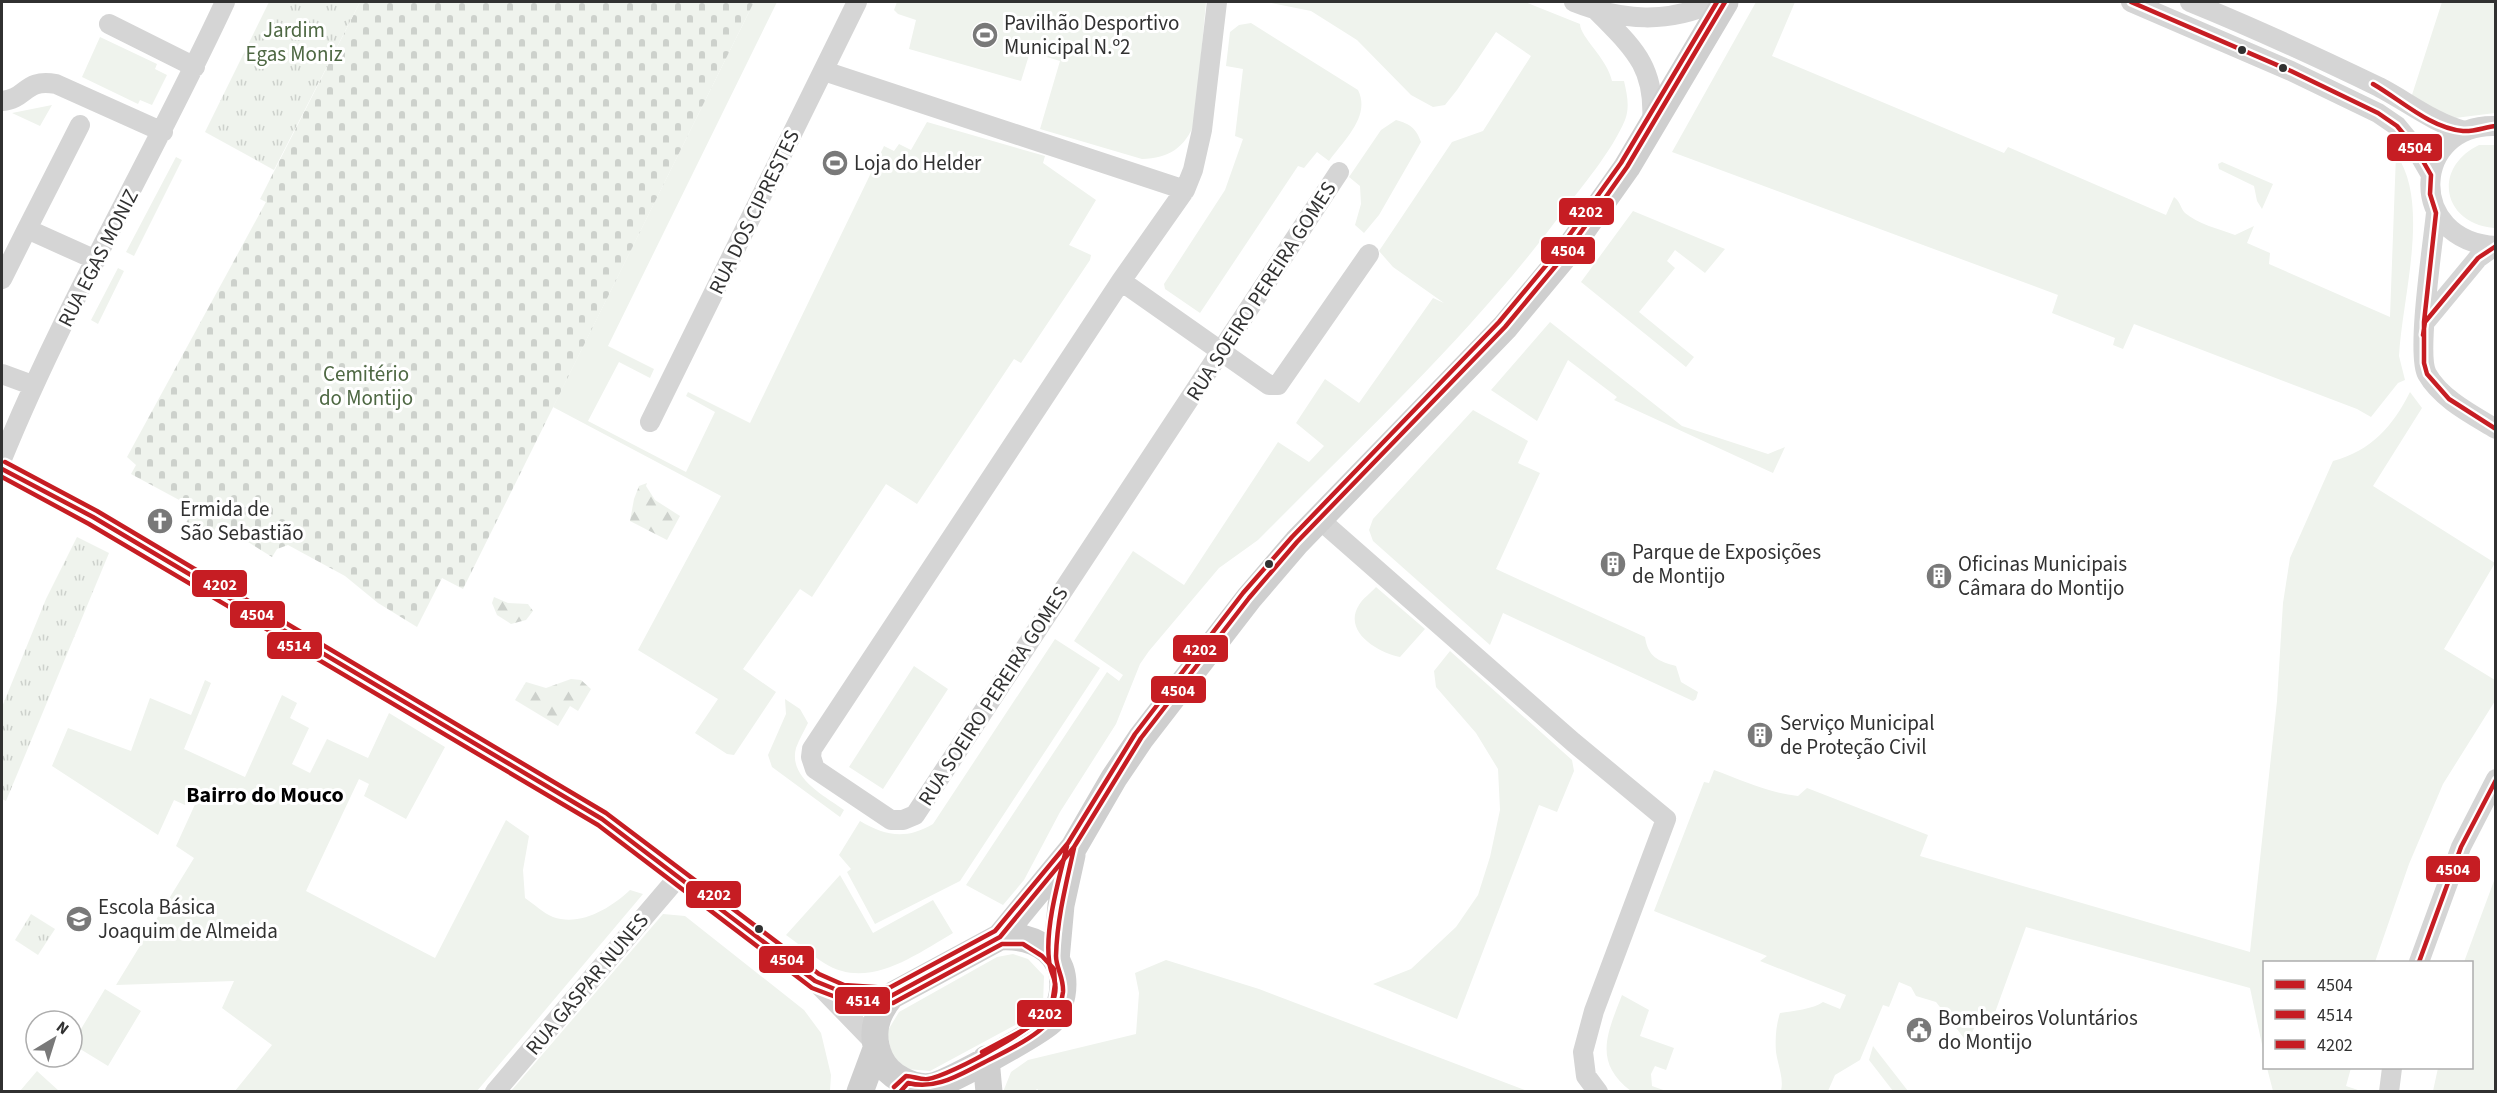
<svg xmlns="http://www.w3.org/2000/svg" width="2497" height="1093" viewBox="0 0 2497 1093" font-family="'Source Sans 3',sans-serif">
  <defs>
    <pattern id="forest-firs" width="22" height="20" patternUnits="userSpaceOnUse" patternTransform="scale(1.5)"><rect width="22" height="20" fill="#eff3ed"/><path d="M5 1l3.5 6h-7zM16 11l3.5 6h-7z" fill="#cdd1cc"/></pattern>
    <pattern id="cemetery-stones" width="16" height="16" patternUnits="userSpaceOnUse" patternTransform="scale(1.5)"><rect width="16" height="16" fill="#eff3ed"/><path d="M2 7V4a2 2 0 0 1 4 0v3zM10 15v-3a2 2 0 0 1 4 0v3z" fill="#cdd1cc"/></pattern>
    <pattern id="park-tufts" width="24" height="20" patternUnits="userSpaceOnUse" patternTransform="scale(1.5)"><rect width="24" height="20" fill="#eff3ed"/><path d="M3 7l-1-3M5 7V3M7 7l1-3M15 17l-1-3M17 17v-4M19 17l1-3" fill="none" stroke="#cdd1cc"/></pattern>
  </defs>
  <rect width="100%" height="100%" fill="#fff"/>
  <!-- green -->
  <path fill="#eff3ed" d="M754,2H777L608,346L654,369L650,378L619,362L588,421L686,472L715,412L686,396L688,392L750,423L884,146L894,151L899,144L911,150L927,122L1045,156L1043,163L1096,200L1069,245L1091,255L1090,260L1021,363L1014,359L917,504L886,484L812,597L800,589L743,669L776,692L734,755L727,754L695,733L718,699L638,650L721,496L553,407Z
    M897,2H1206L1195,122C1185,148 1169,158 1142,159L1040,129L1060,61L1030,52L1021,81L909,49L916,20L898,14L894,10Z
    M1266,2H1525L1580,24C1580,37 1607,58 1612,81H1624C1627,94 1630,107 1625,120C1611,153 1582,186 1561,214C1473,333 1362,435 1258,540L1219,568L1149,651L1140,664L1116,724L1060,812L1024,880L1003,905L966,885L1107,672L1119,681L1123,675L1074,641L1133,551L1184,585L1278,442L1309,462L1324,446L1296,423L1325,379L1359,403L1433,298L1444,303L1393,267L1379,251L1452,142L1483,131L1531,56L1496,32L1457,90L1445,105L1433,107L1411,95L1357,40L1311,11Z
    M1756,2H1795L1772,56L2004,153L2008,147L2166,215L2174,197C2181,202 2180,208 2185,213C2198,224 2219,229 2235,235L2254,226L2247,243L2270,253L2269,264L2390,317L2396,154C2431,203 2402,298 2399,356L2405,380L2398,383L2371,417L2357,409L2134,324L2123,349L2113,345L2115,338L2052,313L2058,295L1672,152Z
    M2442,2H2495V113L2455,118L2410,101Z
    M1251,23L1358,90C1371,116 1344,140 1329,161L1317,152L1304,168L1298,166L1200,313L1165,289L1164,284L1225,190L1243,139L1235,136L1243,69L1226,66L1230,32L1239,25Z
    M100,37L157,64L155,69L167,75L152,105L140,100L138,104L82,77Z
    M52,105L40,126L12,113Z
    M1396,120C1410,124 1416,128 1421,142L1379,215L1364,233L1355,225L1361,204L1360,186L1349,177L1381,130Z
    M2479,145H2495L2494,228C2442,223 2432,168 2479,145Z
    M176,157L182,160L134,256L126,252Z
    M2222,162L2273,184L2262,209L2257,201L2254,186L2219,169L2218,164Z
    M1633,211L1725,249L1705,273L1675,250L1667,261L1675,268L1639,312L1694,357L1686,367L1581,282Z
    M118,268L124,271L98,324L91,320Z
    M1550,322L1682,426L1768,454L1785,447L1773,473L1614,400L1617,397L1568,360L1537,421L1491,390Z
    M2410,392L2422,408L2373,486L2495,563L2444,649L2495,680V701L2443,784L2409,864L2375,962H2264V1054L2250,988L2026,927L1993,1018L1981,1015L1967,1042L1936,1002L1916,996L1911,987L1899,982L1889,1007L1883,1005L1860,1060L1835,1075L1828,1091H1781C1784,1078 1778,1066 1776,1052C1775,1039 1776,1025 1780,1013C1793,1011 1813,1009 1823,1002L1840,1009L1846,995L1760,961L1767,956L1654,911L1704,782L1709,783L1714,770C1742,780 1768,793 1798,796L1807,788L1928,835L1920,856L2250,952L2277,701L2283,603L2290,558L2333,461C2371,451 2393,426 2410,392Z
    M1473,410L1528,441L1518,463L1540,473L1496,569L1645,637C1648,657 1658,661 1676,666L1681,682L1698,692L1696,699L1693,701L1503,613L1490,645L1373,541L1369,530L1373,519Z
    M1376,587L1425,629L1400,657C1379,653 1342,632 1359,605C1363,598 1371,593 1376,587Z
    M1055,639L1100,668L960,881L875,924L847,872L851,869L839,855L860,821C885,836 906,840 933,824Z
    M1450,651L1572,760L1574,771L1557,812L1539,805L1457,1019L1373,984L1411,969L1456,927L1478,895L1490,857L1500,810L1498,769L1476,733L1436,687L1434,671Z
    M914,666L948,689L883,789L849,767Z
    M205,680L211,683L184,749L245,777L282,695L297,703L290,718L309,728L292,764L310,773L327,739L368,758L389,713L445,747L406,819L364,796L369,784L359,779L306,891L435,958L506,820L529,836L523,870L525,898C534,904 543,913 553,917C580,927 611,908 630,890L643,894L477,1091H235L272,1045L222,1008L234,981L116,985L194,858L176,846L197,800L189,796L185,805L174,800L158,835L52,766L68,728L131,751L150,698L191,715Z
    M785,699L800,709L808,723C804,731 799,740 796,748C788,778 825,796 844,810L840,817L772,767L768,755L786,714Z
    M840,875L873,933L933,900L953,933C915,955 868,991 824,963C811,955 799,944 786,935Z
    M2495,878V1091H2433L2438,1068H2472V962H2464Z
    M663,914L685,916L804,1010L821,1033L831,1075L830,1091H511Z
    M1013,954L1028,959L1044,976L1043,1004L1032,1016L930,1071L907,1069L892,1055L887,1032L899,1012L997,957Z
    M1166,960L1259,989L1527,1091L1041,1092L1037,1089L1035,1091L1003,1092L1011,1072L1028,1060L1136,1034L1139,993L1135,973Z
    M105,989L141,1011L108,1066L72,1044Z
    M1622,995L1649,1010L1640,1036L1674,1048L1666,1070L1655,1066L1651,1074L1652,1086L1666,1091H1631C1593,1062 1607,1034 1622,995Z
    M1873,1046L1908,1091H1893L1869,1060Z
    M2267,1068H2351L2346,1086L2361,1091H2273Z
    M37,1071L59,1091H20Z"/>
  <!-- forest -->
  <path fill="url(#forest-firs)" d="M647,483L646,486L655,500L680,516L667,540L630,521L634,499L639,486Z
    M494,597L508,603L528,604L533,611L526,620L511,624L497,615L492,603Z
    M571,679L581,680L591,689L578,711L570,706L558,726L515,700L526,682L546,688Z"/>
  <!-- cemetery -->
  <path fill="url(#cemetery-stones)" d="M360,2H754L463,589L442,578L417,627L378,603L345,576L288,545L277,549L272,557L218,523L210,539L185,525L194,508L131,474L136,465L127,457L266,202L260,199Z"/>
  <!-- park -->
  <path fill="url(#park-tufts)" d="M269,2H360L274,170L205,132Z
    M77,537L109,553L6,801L2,799V707L46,599Z
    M31,914L55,929L38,955L15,940Z"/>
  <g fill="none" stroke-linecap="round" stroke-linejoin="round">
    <!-- street -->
    <path stroke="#d5d5d5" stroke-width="20" d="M1217,2L1202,130L1193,170L1185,190L1121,281L812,749L811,757L815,769L891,820H903L915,815L1339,172
      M1574,2C1622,21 1668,24 1715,2
      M2131,2L2291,71L2378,113L2397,126L2416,149L2431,175
      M2190,2C2254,28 2317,57 2379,87C2408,102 2432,122 2464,131
      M1596,10C1633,48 1656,66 1652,123
      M109,24L195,67
      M824,71L1185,190
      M2,101C27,99 24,78 56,84L163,132
      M80,125L27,229L96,260
      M2496,126C2412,123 2405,241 2496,246
      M2436,213C2433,243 2416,354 2427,374C2441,399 2473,415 2496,429
      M2,279L27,229
      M1121,281L1269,385H1278L1369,254
      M2425,322L2478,258L2495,246
      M2,374L32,385
      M650,422L857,2
      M2,459C66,302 154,155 225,2
      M2,469L93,517L602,819L815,981L875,1043
      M1319,519L1573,742L1666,819L1594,1011L1583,1052L1586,1076L1598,1092
      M2419,962L2461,847L2496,779
      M820,983L842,992L891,996
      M495,1092L679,876
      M2389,1092L2392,1068"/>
    <!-- secondary -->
    <path stroke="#cfcfcf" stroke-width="27" d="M1000,937L1074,847L1114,778L1141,738L1249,598L1297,542L1505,327L1564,256L1627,167L1725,2
      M1000,937C1036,935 1069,954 1062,995C1060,1004 1058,1013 1052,1020C1043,1031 949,1082 933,1086C913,1090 888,1076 880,1058C870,1035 875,1015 891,996Z
      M1056,960L1061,905L1072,855
      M986,1059L989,1092
      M860,1092L876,1049"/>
    <defs>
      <path id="bus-1" d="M2131,2L2291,71L2378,113L2397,126L2416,149L2431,175L2430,194L2436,213L2424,322V363L2427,374L2449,399L2496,429
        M2373,84C2401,100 2430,128 2463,131C2474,132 2485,127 2496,126
        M2423,335L2425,322L2478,258L2496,246
        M2,469L93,517L602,819L815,981L842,992L891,996L1000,937L1074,847L1141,738L1249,598L1297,542L1505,327L1564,256L1627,167L1725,2
        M2419,962L2461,847L2496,780
        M900,1092L908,1083C935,1090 957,1076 981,1064C1011,1048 1059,1030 1063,992C1064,978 1056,968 1056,956C1057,919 1066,884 1074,848"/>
      <path id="bus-2" d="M2,477L89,524L598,825L812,988L841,999L893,1003L1002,944H1023L1042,956L1054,969L1055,984L1052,1004L1040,1021L982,1052"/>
      <path id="bus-3" d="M5,462L97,511L606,813L819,974L844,985L889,988L995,931L1068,843L1135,734L1243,593L1292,537L1499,322L1558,251L1621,163L1717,2
        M894,1087L906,1076C913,1076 920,1080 928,1079C950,1076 1045,1024 1052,1004C1061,981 1050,977 1049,960C1045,927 1059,879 1067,846"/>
    </defs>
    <!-- bus-1 casing -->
    <use href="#bus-1" stroke="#fff" stroke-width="9"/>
    <!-- bus-2 casing -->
    <use href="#bus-2" stroke="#fff" stroke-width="9"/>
    <!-- bus-3 casing -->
    <use href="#bus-3" stroke="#fff" stroke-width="9"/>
    <!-- bus-1 -->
    <use href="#bus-1" stroke="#c61d23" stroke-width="4.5"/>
    <!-- bus-2 -->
    <use href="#bus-2" stroke="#c61d23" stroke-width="4.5"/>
    <!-- bus-3 -->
    <use href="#bus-3" stroke="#c61d23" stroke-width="4.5"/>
  </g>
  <!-- icons -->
  <defs>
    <symbol id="stadium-disc" viewBox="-11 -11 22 22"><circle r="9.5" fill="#797979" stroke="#fff"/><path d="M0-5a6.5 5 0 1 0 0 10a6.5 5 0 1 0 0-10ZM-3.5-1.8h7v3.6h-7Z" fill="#fff"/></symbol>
    <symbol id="church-disc" viewBox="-11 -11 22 22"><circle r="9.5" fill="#797979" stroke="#fff"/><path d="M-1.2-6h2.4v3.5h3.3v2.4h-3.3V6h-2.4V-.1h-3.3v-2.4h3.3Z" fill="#fff"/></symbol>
    <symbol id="building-disc" viewBox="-11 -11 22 22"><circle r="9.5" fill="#797979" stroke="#fff"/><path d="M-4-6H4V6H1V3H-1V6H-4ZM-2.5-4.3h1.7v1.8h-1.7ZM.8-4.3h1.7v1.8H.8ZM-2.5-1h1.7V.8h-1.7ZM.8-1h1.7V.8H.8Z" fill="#fff"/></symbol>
    <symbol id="school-disc" viewBox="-11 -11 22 22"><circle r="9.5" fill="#797979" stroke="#fff"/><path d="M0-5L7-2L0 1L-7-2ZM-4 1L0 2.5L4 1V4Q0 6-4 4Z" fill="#fff"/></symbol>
    <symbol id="civic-disc" viewBox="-11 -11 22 22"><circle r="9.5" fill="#797979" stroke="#fff"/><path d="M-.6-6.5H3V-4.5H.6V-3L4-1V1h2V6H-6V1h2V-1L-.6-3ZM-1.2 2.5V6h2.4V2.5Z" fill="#fff"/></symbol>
  </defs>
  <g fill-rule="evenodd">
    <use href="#stadium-disc" x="970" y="20" width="30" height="30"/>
    <use href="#stadium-disc" x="820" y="148" width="30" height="30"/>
    <use href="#church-disc" x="145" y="506" width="30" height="30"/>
    <use href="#building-disc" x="1598" y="549" width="30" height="30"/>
    <use href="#building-disc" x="1924" y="561" width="30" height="30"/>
    <use href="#building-disc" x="1745" y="720" width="30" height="30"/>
    <use href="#school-disc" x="64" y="904" width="30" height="30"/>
    <use href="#civic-disc" x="1904" y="1015" width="30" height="30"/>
  </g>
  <!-- markers -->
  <g fill="#313131" stroke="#fff" stroke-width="2">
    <circle cx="2242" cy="50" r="5"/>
    <circle cx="2283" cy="68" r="5"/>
    <circle cx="1269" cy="564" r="5"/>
    <circle cx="759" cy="929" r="5"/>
  </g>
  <g text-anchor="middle" stroke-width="6" stroke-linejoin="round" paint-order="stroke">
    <!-- poi labels -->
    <g font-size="21" fill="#313131" stroke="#fff" text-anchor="start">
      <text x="1004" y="30">Pavilhão Desportivo<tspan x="1004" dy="24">Municipal N.º2</tspan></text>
      <text x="854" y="170">Loja do Helder</text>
      <text x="180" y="516">Ermida de<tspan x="180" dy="24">São Sebastião</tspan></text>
      <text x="1632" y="559">Parque de Exposições<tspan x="1632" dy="24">de Montijo</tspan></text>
      <text x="1958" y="571">Oficinas Municipais<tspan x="1958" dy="24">Câmara do Montijo</tspan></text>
      <text x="1780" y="730">Serviço Municipal<tspan x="1780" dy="24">de Proteção Civil</tspan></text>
      <text x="98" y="914">Escola Básica<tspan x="98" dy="24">Joaquim de Almeida</tspan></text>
      <text x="1938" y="1025">Bombeiros Voluntários<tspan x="1938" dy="24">do Montijo</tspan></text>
    </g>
    <!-- park labels -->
    <g font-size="21" fill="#4e6843" stroke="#fff">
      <text x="294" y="37">Jardim<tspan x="294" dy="24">Egas Moniz</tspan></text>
      <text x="366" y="381">Cemitério<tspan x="366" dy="24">do Montijo</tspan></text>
    </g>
    <!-- street labels -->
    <g font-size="21" fill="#313131" stroke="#fff">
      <text transform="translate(754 212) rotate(-64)" y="7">RUA DOS CIPRESTES</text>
      <text transform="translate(98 258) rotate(-63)" y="7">RUA EGAS MONIZ</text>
      <text transform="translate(1261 291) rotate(-57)" y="7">RUA SOEIRO PEREIRA GOMES</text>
      <text transform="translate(993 696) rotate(-57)" y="7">RUA SOEIRO PEREIRA GOMES</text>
      <text transform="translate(587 984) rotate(-50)" y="7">RUA GASPAR NUNES</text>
    </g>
    <!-- neighbourhood labels -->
    <g font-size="22" font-weight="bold" fill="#000" stroke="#fff">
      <text x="265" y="802">Bairro do Mouco</text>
    </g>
  </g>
  <g stroke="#fff" stroke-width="2">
    <rect x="2386" y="133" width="57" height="29" rx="6" fill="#c61d23"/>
    <rect x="1558" y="197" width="57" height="29" rx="6" fill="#c61d23"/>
    <rect x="1540" y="236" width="56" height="29" rx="6" fill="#c61d23"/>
    <rect x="191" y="569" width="57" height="29" rx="6" fill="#c61d23"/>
    <rect x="229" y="600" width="57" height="29" rx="6" fill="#c61d23"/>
    <rect x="266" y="631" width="57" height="29" rx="6" fill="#c61d23"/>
    <rect x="1172" y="634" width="57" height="29" rx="6" fill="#c61d23"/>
    <rect x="1150" y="675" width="57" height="29" rx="6" fill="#c61d23"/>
    <rect x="2425" y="855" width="56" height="28" rx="6" fill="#c61d23"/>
    <rect x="685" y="880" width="57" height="29" rx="6" fill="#c61d23"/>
    <rect x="758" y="945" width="57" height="29" rx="6" fill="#c61d23"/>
    <rect x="834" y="986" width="57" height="29" rx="6" fill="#c61d23"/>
    <rect x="1016" y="999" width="57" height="29" rx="6" fill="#c61d23"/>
  </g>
  <g font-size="16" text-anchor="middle" font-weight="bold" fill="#fff">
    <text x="2415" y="153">4504</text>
    <text x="1586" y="217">4202</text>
    <text x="1568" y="256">4504</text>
    <text x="220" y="590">4202</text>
    <text x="257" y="620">4504</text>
    <text x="294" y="651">4514</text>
    <text x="1200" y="655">4202</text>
    <text x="1178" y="696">4504</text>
    <text x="2453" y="875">4504</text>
    <text x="714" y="900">4202</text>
    <text x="787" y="965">4504</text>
    <text x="863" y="1006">4514</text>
    <text x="1045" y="1019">4202</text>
  </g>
  <!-- border -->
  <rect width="2497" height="1093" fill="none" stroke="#313131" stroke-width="6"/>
  <!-- legend -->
  <rect x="2263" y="961" width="210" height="108" fill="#ffffff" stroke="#adadad" stroke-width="1.5"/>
  <rect x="2275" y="980" width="30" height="9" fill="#c61d23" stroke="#adadad" stroke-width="1.5"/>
  <text x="2317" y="991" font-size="18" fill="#313131">4504</text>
  <rect x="2275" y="1010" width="30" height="9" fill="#c61d23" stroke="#adadad" stroke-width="1.5"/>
  <text x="2317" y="1021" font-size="18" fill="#313131">4514</text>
  <rect x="2275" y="1040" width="30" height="9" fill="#c61d23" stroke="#adadad" stroke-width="1.5"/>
  <text x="2317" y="1051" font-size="18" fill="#313131">4202</text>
  <!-- north arrow -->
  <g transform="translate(54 1039) rotate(38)"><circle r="28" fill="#ffffff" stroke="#adadad" stroke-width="1.5"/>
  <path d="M0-4.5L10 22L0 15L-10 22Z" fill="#797979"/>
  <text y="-9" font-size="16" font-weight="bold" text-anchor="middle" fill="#313131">N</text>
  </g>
</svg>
